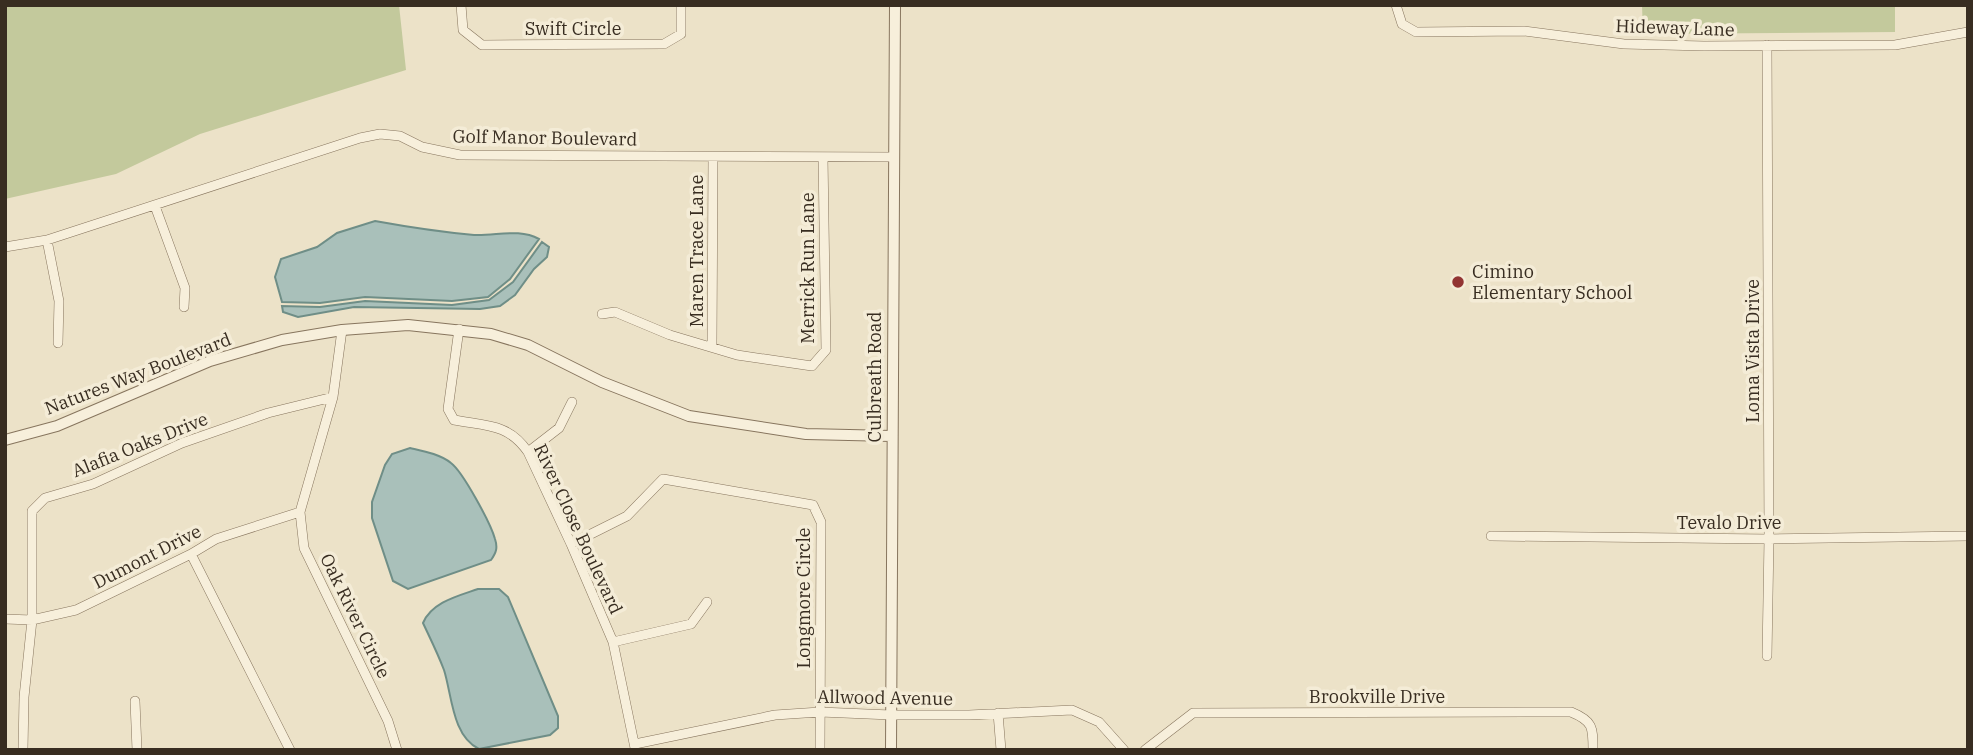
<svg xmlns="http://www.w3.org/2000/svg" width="1973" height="755" viewBox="0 0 1973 755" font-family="'IBM Plex Serif',serif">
  <rect width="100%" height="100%" fill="#ece2c8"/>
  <!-- green -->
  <path fill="#c3c99c" d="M5,5H399L406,70L200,134L116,174L5,199Z
    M1642,5H1895V32L1643,34Z"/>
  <!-- water -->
  <path fill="#a9c0ba" stroke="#6f8e87" stroke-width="2" d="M375,221C408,227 441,232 474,235C497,236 519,228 539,239L510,279L488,297L452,301L365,297L320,303L282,302L275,277L281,259L317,247L337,233Z
    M542,242L549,247L547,257L534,269L515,295L500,306L480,309L354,307L298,317L283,312L282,306L320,307L365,301L452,305L489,300L513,282Z
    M410,448C423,451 440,454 451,463C463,472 491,524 495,539C498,548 496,553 491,560L408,589L393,581L372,518V502L385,465L392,454Z
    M478,589H499L508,597L558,716V728L550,735L479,749C452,736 452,695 444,670C438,654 430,638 423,623C432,602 458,596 478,589Z"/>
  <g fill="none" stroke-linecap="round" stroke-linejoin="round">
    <defs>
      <path id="minor" d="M461,5L463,30L482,45L664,44L681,34V5
        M1396,5L1402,24L1416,32L1524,31L1624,44L1704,46L1895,45L1968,32
        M155,206L185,288L184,307
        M47,240L59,301L58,343
        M5,247L47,240L360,138L380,134L400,136L422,147L460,155L894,157
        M602,314L615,312L670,335L737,355L812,366L826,350L823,157
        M459,329L448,409L454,420C486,426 508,423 528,452L571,544L613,642L635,748
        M342,330L333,397L300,512L304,548L388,721L397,750
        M712,346L713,157
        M528,452L559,428L572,402
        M1491,536L1769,539L1968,536
        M571,544L627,516L663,479L813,505L821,522L820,750
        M191,554L290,750
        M5,619L32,620L76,610L191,554L216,539L300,512
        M613,642L691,624L707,602
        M1767,656L1769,539L1767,45
        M135,701L137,750
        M998,713L1001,750
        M635,744L775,715L820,712L891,715H969L1072,710L1099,722L1124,750
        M23,750L24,697L32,620V511L45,498L93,484L182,443L268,413L333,397
        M1145,750L1193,713L1571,712C1593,721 1593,727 1593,750"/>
      <path id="tertiary" d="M5,440L57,426L210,361L282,340L342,330L408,325L491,334L528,345L602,382L689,416L806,434L892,436
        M891,750L895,5"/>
    </defs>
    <!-- minor casing -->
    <use href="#minor" stroke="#87755e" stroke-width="10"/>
    <!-- tertiary casing -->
    <use href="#tertiary" stroke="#87755e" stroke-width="12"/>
    <!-- minor -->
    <use href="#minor" stroke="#f7efdb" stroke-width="9"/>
    <!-- tertiary -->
    <use href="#tertiary" stroke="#f7efdb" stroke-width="10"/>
  </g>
  <!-- markers -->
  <circle fill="#923432" stroke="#f4ecd7" stroke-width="2.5" cx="1458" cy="282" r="7"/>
  <g text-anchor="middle" stroke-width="7" stroke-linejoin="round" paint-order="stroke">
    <!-- street labels -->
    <g font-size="18" fill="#382d21" stroke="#f4ecd7">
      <text transform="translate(1675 28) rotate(2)" y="6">Hideway Lane</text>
      <text x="573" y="35">Swift Circle</text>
      <text transform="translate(545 138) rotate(1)" y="6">Golf Manor Boulevard</text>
      <text transform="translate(697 251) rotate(-90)" y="6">Maren Trace Lane</text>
      <text transform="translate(808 268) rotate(-90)" y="6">Merrick Run Lane</text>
      <text transform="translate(1753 351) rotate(-90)" y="6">Loma Vista Drive</text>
      <text transform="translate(138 374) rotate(-21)" y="6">Natures Way Boulevard</text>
      <text transform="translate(875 377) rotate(-90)" y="6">Culbreath Road</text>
      <text transform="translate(140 445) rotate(-22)" y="6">Alafia Oaks Drive</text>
      <text x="1729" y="529">Tevalo Drive</text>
      <text transform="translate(578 529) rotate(65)" y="6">River Close Boulevard</text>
      <text transform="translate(147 557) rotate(-27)" y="6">Dumont Drive</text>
      <text transform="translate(804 598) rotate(-90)" y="6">Longmore Circle</text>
      <text transform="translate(355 616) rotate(64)" y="6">Oak River Circle</text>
      <text x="1377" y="703">Brookville Drive</text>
      <text transform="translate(885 698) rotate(1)" y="6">Allwood Avenue</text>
    </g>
    <!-- poi labels -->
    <g font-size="18" fill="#382d21" stroke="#f4ecd7" text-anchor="start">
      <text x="1472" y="278">Cimino<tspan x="1472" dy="21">Elementary School</tspan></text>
    </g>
  </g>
  <!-- border -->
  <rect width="1973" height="755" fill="none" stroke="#382d21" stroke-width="14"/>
</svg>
